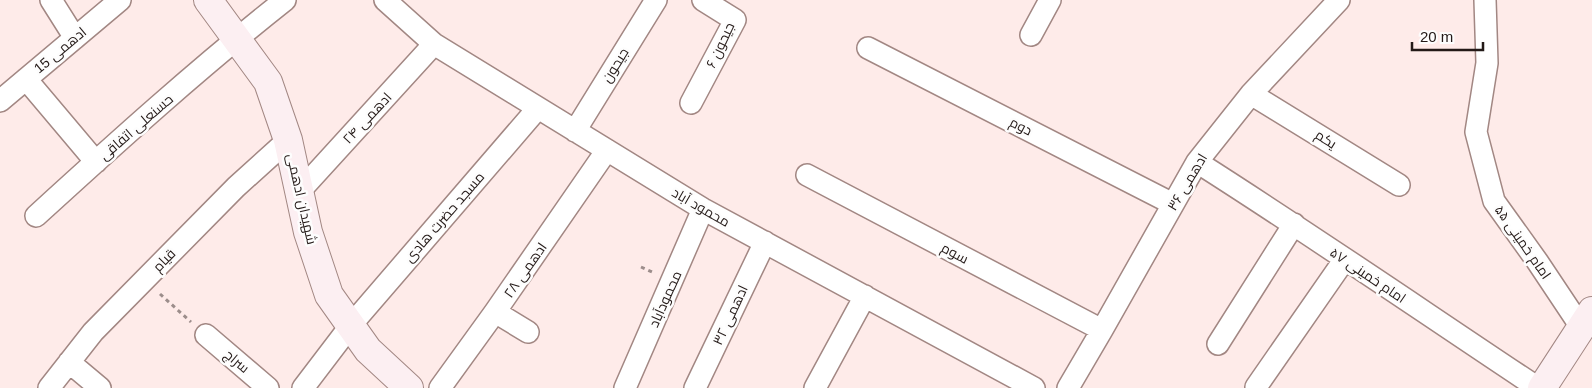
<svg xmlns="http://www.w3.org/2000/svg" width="1592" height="388" viewBox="0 0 1592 388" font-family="Helvetica,Cairo,sans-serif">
  <rect width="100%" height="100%" fill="#feebe9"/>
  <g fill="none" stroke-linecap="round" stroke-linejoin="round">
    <defs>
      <path id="street" d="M51,0L75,38
        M385,0L434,44L703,209L1034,388
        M1485,0L1487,63L1476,132L1494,201L1537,261L1581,327
        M1031,35L1050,0
        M868,48L1173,204
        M26,79L96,162
        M1251,94L1399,185
        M0,101L120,0
        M691,103L735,20L703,0
        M575,131L656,0
        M1197,162C1312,235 1425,313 1538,388
        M807,175L1102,330
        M299,192L434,44
        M36,216C117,142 199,68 285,0
        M495,312L528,332
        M206,335L268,388
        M1218,344L1294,224
        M69,362L100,388
        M1256,387L1345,259
        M49,388L93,332L236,187L288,140
        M303,388L351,325L538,108
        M440,388L495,312L607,150
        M625,388L703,209
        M695,388L765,242
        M815,388L865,296
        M1068,388L1102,330L1197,162L1251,94L1339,0"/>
      <path id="secondary" d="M208,0L268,82L288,140L308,232L329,295L368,350L409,388
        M1542,388L1592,311"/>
    </defs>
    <!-- street casing -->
    <use href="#street" stroke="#a28783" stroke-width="24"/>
    <!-- secondary casing -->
    <use href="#secondary" stroke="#a28783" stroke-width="30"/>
    <!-- path -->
    <path stroke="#9c8d8b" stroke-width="3" stroke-dasharray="4 4" stroke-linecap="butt" d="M641,267L652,272
      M160,294L191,322"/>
    <!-- street -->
    <use href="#street" stroke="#fff" stroke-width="21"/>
    <!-- secondary -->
    <use href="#secondary" stroke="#fceff2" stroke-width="28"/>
  </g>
  <g text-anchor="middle" stroke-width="5" stroke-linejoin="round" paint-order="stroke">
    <!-- street labels -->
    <g font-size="14" fill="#231917" stroke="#fdfdfd">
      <text transform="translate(720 45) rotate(-65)" y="5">جیحون ۶</text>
      <text transform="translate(60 50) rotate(-40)" y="5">ادهمی 15</text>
      <text transform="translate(615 65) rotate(-58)" y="5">جیحون</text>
      <text transform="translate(367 118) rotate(-47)" y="5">ادهمی ۲۴</text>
      <text transform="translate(1021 126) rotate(27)" y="5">دوم</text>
      <text transform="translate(136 127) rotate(-41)" y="5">حسنعلی اتفاقی</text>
      <text transform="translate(1326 139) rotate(32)" y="5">یکم</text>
      <text transform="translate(1187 182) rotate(-59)" y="5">ادهمی ۳۶</text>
      <text transform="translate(302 199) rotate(77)" y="5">شهیدان ادهمی</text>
      <text transform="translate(701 207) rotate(30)" y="5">محمود آباد</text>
      <text transform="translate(444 217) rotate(-49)" y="5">مسجد حضرت هادی</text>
      <text transform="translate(1523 242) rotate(55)" y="5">امام خمینی ۵۵</text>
      <text transform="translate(955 253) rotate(28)" y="5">سوم</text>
      <text transform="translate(164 260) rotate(-46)" y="5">قیام</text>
      <text transform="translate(525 270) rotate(-55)" y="5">ادهمی ۲۸</text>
      <text transform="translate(1368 275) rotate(34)" y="5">امام خمینی ۵۷</text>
      <text transform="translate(665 299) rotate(-66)" y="5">محمودآباد</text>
      <text transform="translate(730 315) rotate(-65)" y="5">ادهمی ۳۲</text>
      <text transform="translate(237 361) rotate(40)" y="5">سراج</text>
    </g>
  </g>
  <!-- scale -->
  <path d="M1412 42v8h71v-8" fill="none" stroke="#231917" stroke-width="2.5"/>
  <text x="1420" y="42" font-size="15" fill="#231917" stroke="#fdfdfd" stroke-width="4" paint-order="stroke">20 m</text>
</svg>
